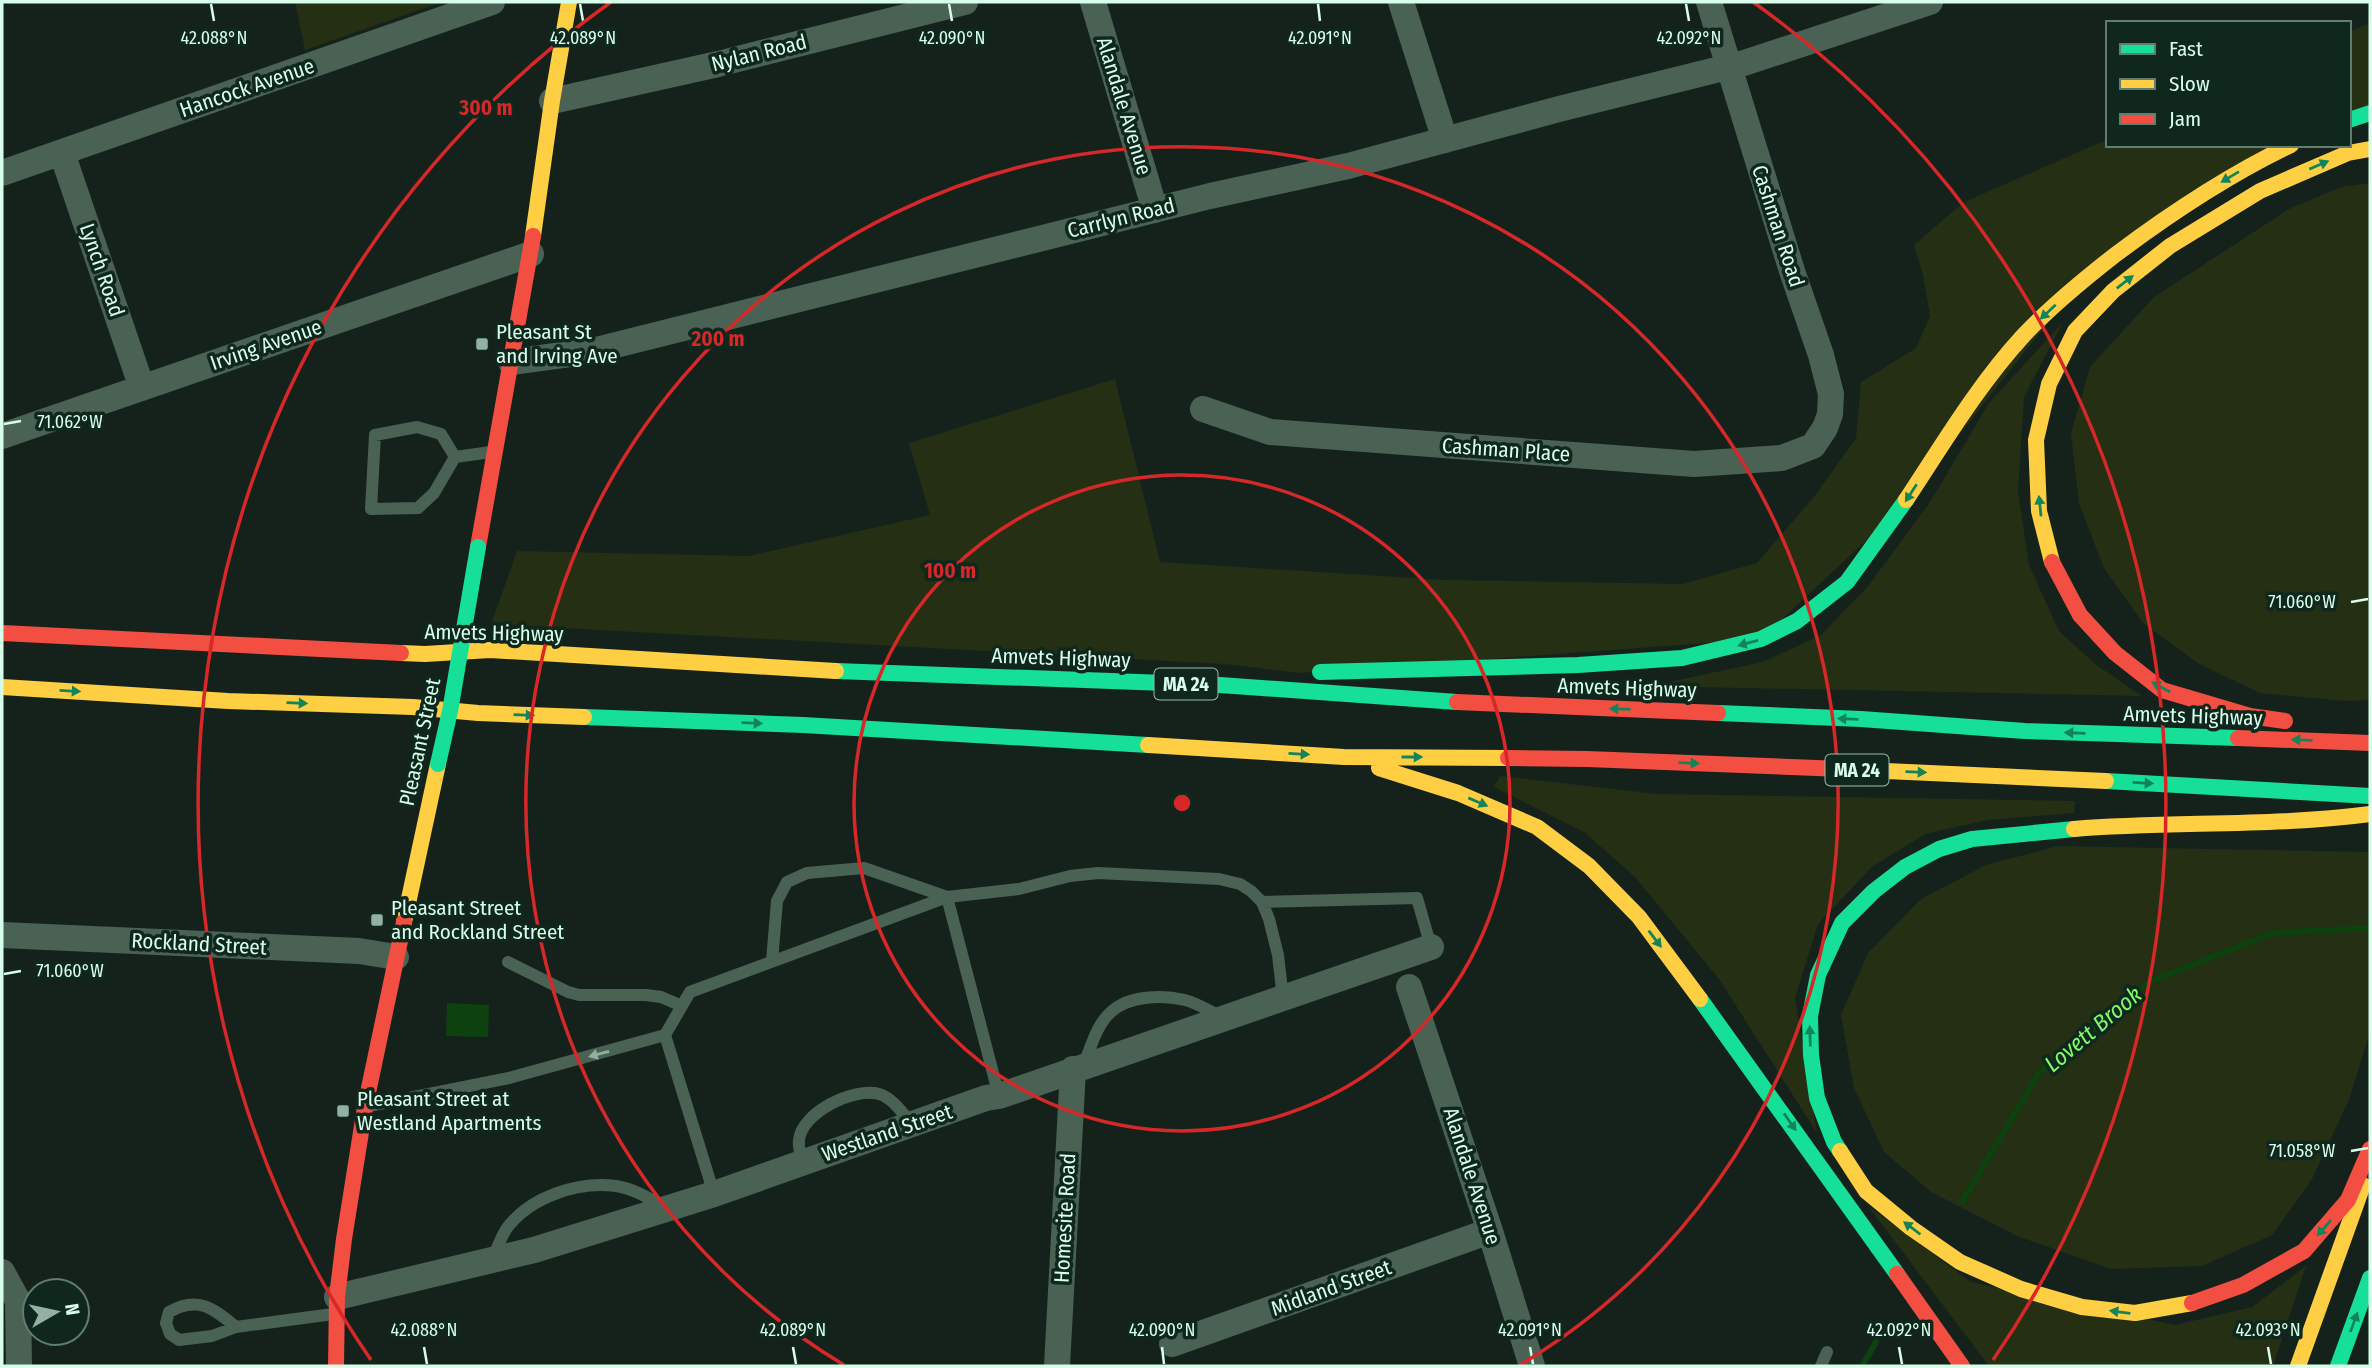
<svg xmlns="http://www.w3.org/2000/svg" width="2372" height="1368" viewBox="0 0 2372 1368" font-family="'Fira Sans Condensed',sans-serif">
  <rect width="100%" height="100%" fill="#15221c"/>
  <!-- green -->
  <path fill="#242f14" d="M295,2H442L305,50Z
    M2370,23V113L2349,120V32Z
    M2108,139V145H2291L2080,282L1902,507L1761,639L1299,673L1224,664L491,624L517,551L749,556L930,515L909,443L1115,379L1160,562L1445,580L1683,584L1757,563L1813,498L1856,438L1861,382L1916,348L1930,316L1923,275L1914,245L1964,202Z
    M2370,183V700L2345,701L2260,693L2199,664L2142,622L2104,568L2079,504L2071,433L2090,367L2154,297L2289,209L2341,187Z
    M2063,322L2024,397L2018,492L2029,565L2059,631L2095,664L2142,696L1650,686L1763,662L1821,635L1869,585L1930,502L1989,403Z
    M1500,776L1657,794L2075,801L2074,813L1987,820L1925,834L1872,867L1818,924L1795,998L1817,1133L1719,979L1635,877L1584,832L1494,787Z
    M2058,846L2370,852V1032L2349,1100L2312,1179L2272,1235L2202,1266L2111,1269L2017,1236L1931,1192L1884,1152L1854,1088L1841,1015L1868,953L1921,899L1986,865Z
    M1868,1206L1971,1282L2175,1325L2252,1307L2306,1266L2273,1366H1989Z"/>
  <!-- water -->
  <path fill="#0d410e" d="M447,1003L489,1005L488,1037L446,1036Z"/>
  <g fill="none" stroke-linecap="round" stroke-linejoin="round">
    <!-- stream -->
    <path stroke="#0d410e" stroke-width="6" d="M1962,1202L2039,1073L2149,982L2273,933L2370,928
      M1862,1366L1876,1342"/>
    <!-- lane -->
    <path stroke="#4a6254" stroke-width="12" d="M455,457L441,434L417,427L375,435L371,509L418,508L434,493L455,457L491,452
      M1262,902L1417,898L1431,947
      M772,961L777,901L787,882L807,873L864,868L947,897L999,1096
      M508,962L568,992L579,995H646L661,997L682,1006
      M665,1035L714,1194
      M1083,1066C1091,1048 1096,1025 1111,1012C1129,995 1163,995 1185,1000C1197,1003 1209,1011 1220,1016
      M369,1106L509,1078L665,1035L690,992L947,897L1019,889L1070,876L1098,873L1219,879L1240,884L1251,891L1262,902L1269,919L1278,955L1283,998
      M802,1162C801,1156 798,1147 799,1140C802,1112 854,1087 879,1094C893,1098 903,1114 912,1124
      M493,1258C497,1248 501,1237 507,1228C530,1197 578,1181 616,1186C635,1189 650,1199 666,1208
      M236,1327C214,1309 198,1295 169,1312L166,1323L170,1334L179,1340L212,1336L236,1327L333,1314
      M1821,1366L1827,1352"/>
    <!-- street -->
    <path stroke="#4a6254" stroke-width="26" d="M1093,2L1155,210
      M1401,2L1445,140
      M552,101L718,64L965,2
      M62,153L142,388
      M2,173L492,2
      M511,362L592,351L1210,196L1348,166L1559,109L1744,63L1930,2
      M1203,409L1270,432L1694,464L1782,458L1813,446L1825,428L1830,414L1831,394L1821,355L1792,271L1709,2
      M2,436L531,254
      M2,935L359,951L396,957
      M1409,987L1490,1231L1532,1366
      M2,1272L18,1301L19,1366
      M337,1297L534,1250L714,1194L986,1098L999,1096L1431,947
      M1172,1344L1490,1231
      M1057,1366L1073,1069"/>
    <!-- fast -->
    <path stroke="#16e098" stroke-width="16" d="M2349,120L2370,113
      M836,671L1220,685L1457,702
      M1320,672L1578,665L1682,658L1761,639L1797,621L1847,582L1906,500
      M1718,713L1861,719L2025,731L2238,738
      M584,717L803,725L1148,745
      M2106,781L2370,796
      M1700,999L1897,1274
      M1840,1151L1834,1142L1817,1098L1811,1055L1810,1016L1818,975L1842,923L1874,891L1905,867L1939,849L1972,839L2074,829
      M2338,1366L2370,1278"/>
    <!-- slow -->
    <path stroke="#ffcf43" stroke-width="16" d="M533,236L552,101L569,2
      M1906,500C1943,444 1978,385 2023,336C2051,306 2083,280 2115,255C2171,213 2228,175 2291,145
      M2052,562L2039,511L2036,440L2049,384L2075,331L2113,291L2170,246L2260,191L2348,153L2370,149
      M401,653L425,654L490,650L836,671
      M2,687L228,701L413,707L478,713L584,717
      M1148,745L1344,757L1508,758
      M1379,768L1458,793L1537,827L1589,866L1639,917L1700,999
      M1842,769L2106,781
      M2074,829C2172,821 2272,827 2370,814
      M404,922L438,764
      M1840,1151L1866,1191L1911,1228L1960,1262L2021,1289L2082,1307L2135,1313L2192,1303
      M2298,1366L2363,1185"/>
    <!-- jam -->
    <path stroke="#f24e42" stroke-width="16" d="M478,547L533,236
      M2052,562L2080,615L2115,653L2162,690L2250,716L2285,721
      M2,633L401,653
      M1457,702L1718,713
      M2238,738L2370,743
      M1508,758L1587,759L1842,769
      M1897,1274L1962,1366
      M2192,1303L2243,1285L2304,1251L2348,1200L2370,1149
      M336,1366L337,1297L344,1239L365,1107L404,922"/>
    <!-- fast-bridge -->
    <path stroke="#16e098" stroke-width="16" d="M438,764L450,711L478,547"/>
  </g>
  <!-- one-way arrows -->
  <defs><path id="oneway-solid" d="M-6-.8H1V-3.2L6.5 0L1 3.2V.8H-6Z" transform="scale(1.75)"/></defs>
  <g fill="#13845a">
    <use href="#oneway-solid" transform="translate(2319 165) rotate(-23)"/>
    <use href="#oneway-solid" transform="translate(2230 177) rotate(149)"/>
    <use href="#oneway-solid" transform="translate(2125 282) rotate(-38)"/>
    <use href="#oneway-solid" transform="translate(2048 312) rotate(137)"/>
    <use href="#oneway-solid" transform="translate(1911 493) rotate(123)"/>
    <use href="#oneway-solid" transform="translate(2040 506) rotate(-96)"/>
    <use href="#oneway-solid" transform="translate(1748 643) rotate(165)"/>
    <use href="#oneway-solid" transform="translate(2161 687) rotate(-151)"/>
    <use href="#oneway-solid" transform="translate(70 691) rotate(3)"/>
    <use href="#oneway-solid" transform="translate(297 703) rotate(2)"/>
    <use href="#oneway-solid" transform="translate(1620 709) rotate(-178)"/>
    <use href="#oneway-solid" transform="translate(524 715) rotate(2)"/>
    <use href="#oneway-solid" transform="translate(1848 719) rotate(-178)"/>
    <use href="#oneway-solid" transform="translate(752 723) rotate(2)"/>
    <use href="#oneway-solid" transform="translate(2075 733) rotate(-178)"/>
    <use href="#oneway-solid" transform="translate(2302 740) rotate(-178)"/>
    <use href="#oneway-solid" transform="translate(1299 754) rotate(3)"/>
    <use href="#oneway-solid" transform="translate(1412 757)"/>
    <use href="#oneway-solid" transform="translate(1689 763) rotate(2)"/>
    <use href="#oneway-solid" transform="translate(1916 772) rotate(2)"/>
    <use href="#oneway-solid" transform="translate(2143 783) rotate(3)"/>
    <use href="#oneway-solid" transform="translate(1478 802) rotate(23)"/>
    <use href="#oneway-solid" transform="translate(1655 939) rotate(53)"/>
    <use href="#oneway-solid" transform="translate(1810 1036) rotate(-92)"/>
    <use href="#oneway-solid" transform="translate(1790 1122) rotate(55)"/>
    <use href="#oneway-solid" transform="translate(1912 1228) rotate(-143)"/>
    <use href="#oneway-solid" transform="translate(2324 1228) rotate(131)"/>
    <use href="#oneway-solid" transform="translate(2120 1312) rotate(-173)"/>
    <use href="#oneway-solid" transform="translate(2354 1322) rotate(-70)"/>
  </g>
  <use fill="#90b09f" href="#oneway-solid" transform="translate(599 1054) rotate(165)"/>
  <!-- ticks -->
  <path fill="none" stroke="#d7feea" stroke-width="2.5" d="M211,4L214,21M580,4L583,21M949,4L952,21M1318,4L1320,21M1686,4L1689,21M4,424L21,421M2351,602L2368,599M4,974L21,971M2351,1151L2368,1148M424,1347L427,1364M793,1347L796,1364M1162,1347L1164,1364M1530,1347L1533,1364M1899,1347L1902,1364M2268,1347L2271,1364"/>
  <!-- distance rings -->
  <g fill="none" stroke="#d62828" stroke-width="3.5">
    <circle cx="1182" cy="803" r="328"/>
    <path d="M844 1365A656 656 0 1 1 1520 1365"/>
    <path d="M371 1360A984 984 0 0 1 611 2M1753 2A984 984 0 0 1 1993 1360"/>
  </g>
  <!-- markers -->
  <g fill="#93b1a2" stroke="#10271d" stroke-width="2.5">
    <rect x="475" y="337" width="14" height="14" rx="3.5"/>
    <rect x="370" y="913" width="14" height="14" rx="3.5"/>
    <rect x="336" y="1104" width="14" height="14" rx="3.5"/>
  </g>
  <g text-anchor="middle" stroke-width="7" stroke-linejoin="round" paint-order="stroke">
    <!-- shield labels -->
    <g fill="#10271d" stroke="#9bbeac" stroke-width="2">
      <rect x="1154.5" y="668.5" width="63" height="31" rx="5"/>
      <rect x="1825.5" y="754.5" width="63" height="31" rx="5"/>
    </g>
    <g font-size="19" font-weight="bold" fill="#d7feea">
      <text x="1186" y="691">MA 24</text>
      <text x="1857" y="777">MA 24</text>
    </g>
    <!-- street labels -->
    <g font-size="21" fill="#d7feea" stroke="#10271d">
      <text transform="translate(759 53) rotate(-14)" y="7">Nylan Road</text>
      <text transform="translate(247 88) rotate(-19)" y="7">Hancock Avenue</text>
      <text transform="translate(1124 106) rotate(73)" y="7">Alandale Avenue</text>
      <text transform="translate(1121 218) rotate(-14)" y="7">Carrlyn Road</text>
      <text transform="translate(1778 226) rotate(72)" y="7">Cashman Road</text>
      <text transform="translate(102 270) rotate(71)" y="7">Lynch Road</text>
      <text transform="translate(266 345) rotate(-19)" y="7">Irving Avenue</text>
      <text transform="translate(1506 450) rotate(4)" y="7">Cashman Place</text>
      <text transform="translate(494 633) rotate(1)" y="7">Amvets Highway</text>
      <text transform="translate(1061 658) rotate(2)" y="7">Amvets Highway</text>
      <text transform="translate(1627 688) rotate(2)" y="7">Amvets Highway</text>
      <text transform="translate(2193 716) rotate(2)" y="7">Amvets Highway</text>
      <text transform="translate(420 742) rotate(-78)" y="7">Pleasant Street</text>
      <text transform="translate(199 944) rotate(3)" y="7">Rockland Street</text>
      <text transform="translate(887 1133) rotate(-19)" y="7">Westland Street</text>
      <text transform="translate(1472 1176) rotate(72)" y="7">Alandale Avenue</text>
      <text transform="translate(1065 1218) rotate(-87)" y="7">Homesite Road</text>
      <text transform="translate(1331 1288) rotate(-20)" y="7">Midland Street</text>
    </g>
    <!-- poi labels -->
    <g font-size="21" fill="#d7feea" stroke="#10271d" text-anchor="start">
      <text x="496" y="339">Pleasant St<tspan x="496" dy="24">and Irving Ave</tspan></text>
      <text x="391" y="915">Pleasant Street<tspan x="391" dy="24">and Rockland Street</tspan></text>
      <text x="357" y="1106">Pleasant Street at<tspan x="357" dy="24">Westland Apartments</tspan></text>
    </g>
    <!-- water labels -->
    <g font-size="23" font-style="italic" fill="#7ffb68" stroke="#10271d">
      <text transform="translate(2093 1029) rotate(-40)" y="8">Lovett Brook</text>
    </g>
  </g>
  <g font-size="18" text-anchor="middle" fill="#d7feea" stroke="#10271d" stroke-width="7" stroke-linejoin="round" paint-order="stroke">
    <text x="214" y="44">42.088°N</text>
    <text x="583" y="44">42.089°N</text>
    <text x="952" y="44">42.090°N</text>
    <text x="1320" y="44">42.091°N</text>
    <text x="1689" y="44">42.092°N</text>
    <text x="70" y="428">71.062°W</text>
    <text x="2302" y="608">71.060°W</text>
    <text x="70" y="977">71.060°W</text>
    <text x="2302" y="1157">71.058°W</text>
    <text x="424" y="1336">42.088°N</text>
    <text x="793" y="1336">42.089°N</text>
    <text x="1162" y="1336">42.090°N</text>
    <text x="1530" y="1336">42.091°N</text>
    <text x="1899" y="1336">42.092°N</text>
    <text x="2268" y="1336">42.093°N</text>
  </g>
  <circle cx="1182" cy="803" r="10" fill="#d62828" stroke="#10271d" stroke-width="3.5"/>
  <g font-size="21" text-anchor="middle" font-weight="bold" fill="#d62828" stroke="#10271d" stroke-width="7" stroke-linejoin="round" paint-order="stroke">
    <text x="486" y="115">300 m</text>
    <text x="718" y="346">200 m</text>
    <text x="950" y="578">100 m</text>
  </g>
  <!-- border -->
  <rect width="2372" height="1368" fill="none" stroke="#d7feea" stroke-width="7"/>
  <!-- legend -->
  <rect x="2106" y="21" width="245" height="126" fill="#10271d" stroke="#607d6f" stroke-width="2"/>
  <rect x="2120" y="44" width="35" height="10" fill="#16e098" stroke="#607d6f" stroke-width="2"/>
  <text x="2169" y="56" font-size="21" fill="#d7feea">Fast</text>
  <rect x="2120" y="79" width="35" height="10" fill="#ffcf43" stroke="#607d6f" stroke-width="2"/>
  <text x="2169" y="91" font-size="21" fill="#d7feea">Slow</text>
  <rect x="2120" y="114" width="35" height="10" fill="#f24e42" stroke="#607d6f" stroke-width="2"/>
  <text x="2169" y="126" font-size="21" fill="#d7feea">Jam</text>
  <!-- north arrow -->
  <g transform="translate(56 1312) rotate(81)"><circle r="33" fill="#10271d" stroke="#607d6f" stroke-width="2"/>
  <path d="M0-5L12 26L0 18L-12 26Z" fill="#93b1a2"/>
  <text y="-10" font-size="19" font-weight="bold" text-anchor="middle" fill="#d7feea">N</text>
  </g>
</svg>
